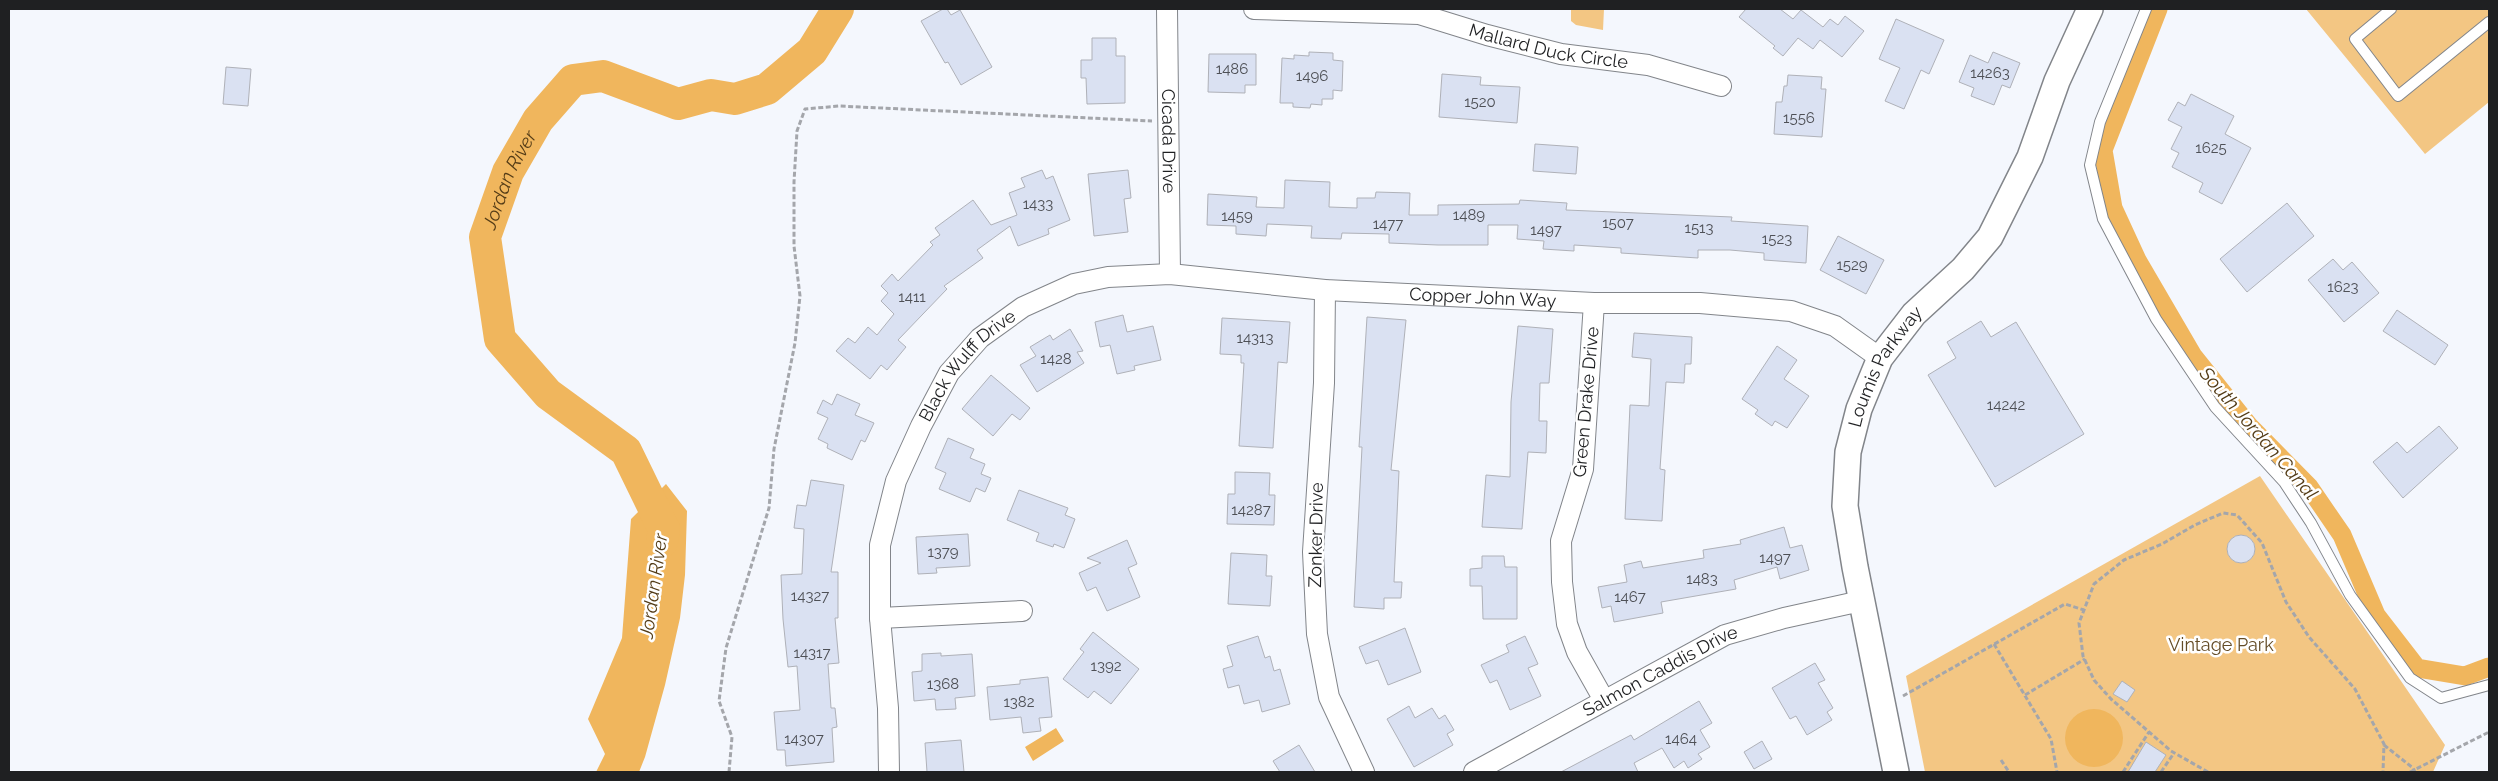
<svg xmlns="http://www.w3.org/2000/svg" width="2498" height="781" viewBox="0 0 2498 781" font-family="Raleway,sans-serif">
  <rect width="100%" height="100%" fill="#f4f7fd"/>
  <!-- green -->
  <path fill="#f3c683" d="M1571,9H1604L1603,30L1576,25L1571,21Z
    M2306,9H2489V102L2425,154Z
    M2260,476L2445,745L2433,772H1925L1906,676Z"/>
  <!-- water -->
  <path fill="#f0b65d" d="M666,484L687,511L685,575L680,618L665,685L645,757L639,772H596L605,754L588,719L622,638L631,519Z
    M2065 738a29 29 0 1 1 58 0a29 29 0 1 1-58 0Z
    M1056,728L1064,741L1033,761L1025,747Z"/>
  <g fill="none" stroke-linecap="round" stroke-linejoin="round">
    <!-- canal -->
    <path stroke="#f0b65d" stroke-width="19" d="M2158,9L2103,150L2113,208L2137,260L2193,356L2249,426L2309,487L2342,535L2376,615L2417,668L2465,676L2489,667"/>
    <!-- river -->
    <path stroke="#f0b65d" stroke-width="32" id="s1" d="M662,542L664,529L626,451L548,394L500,339L485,237L508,172L538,120L573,80L603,76L678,104L711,95L735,99L767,89L812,51L838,9"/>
  </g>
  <!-- building -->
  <path fill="#dae1f2" stroke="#afb1b8" d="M943,9H947L951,15L960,10L992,67L961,85L948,62L945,63L921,21Z
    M1746,9H1780L1793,19L1801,10L1823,27L1830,19L1838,25L1845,16L1864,31L1842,57L1820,40L1813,49L1798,38L1783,56L1773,48L1775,46L1739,17Z
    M1896,19L1944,40L1929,74L1921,70L1904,109L1885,101L1900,68L1879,59Z
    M1092,38H1116V56H1125V103L1087,104L1086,78H1081V60H1092Z
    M1309,52L1333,53V60L1343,61L1342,91L1333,90V99H1322V105L1311,104L1310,108L1293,107V103H1280L1282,58L1294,59V55L1309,56Z
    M1993,52L2020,63L2010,88L2002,85L1994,105L1971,96L1974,88L1959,82L1970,55L1988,63Z
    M1209,54H1256V85H1245V93L1208,92Z
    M226,67L251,69L248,106L223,104Z
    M1442,74L1481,77L1480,85L1520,87L1517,123L1439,117Z
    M1788,75L1822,77L1821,89H1826L1822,137L1774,134L1776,102H1782L1784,86H1787Z
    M2191,94L2234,116L2225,134L2251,148L2222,204L2199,192L2203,183L2172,167L2179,153L2171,149L2182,127L2168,120L2178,102L2185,106Z
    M1535,144L1578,147L1576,174L1533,171Z
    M1042,170L1046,179L1053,176L1070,220L1048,229L1049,234L1018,246L1010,226L977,250L983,258L944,286L947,289L898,340L906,347L887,370L881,365L870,379L836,351L848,338L855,343L868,327L877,335L894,314L881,301L888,293L881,286L892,274L898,281L933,245L930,242L940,235L935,228L973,200L991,225L1017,215L1009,193L1025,187L1021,178Z
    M1128,170L1131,198L1124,199L1128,232L1094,236L1088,174Z
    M1285,180L1330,182L1329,207L1357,208V198H1375L1376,192L1410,193L1409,215H1438V205L1519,204L1520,200L1567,203L1566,210L1732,217L1731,221L1808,226L1806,263L1764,260V253L1730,250H1698V258L1621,253V248L1574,245V251L1543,249L1544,241L1517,239L1518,225H1488V245H1438L1389,243V234L1342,233L1341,239L1311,238L1312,226L1267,224L1266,236L1236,234V226L1207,225L1208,194L1257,197L1256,207L1284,208Z
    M2287,203L2314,236L2247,292L2220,259Z
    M1838,236L1884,260L1866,294L1820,270Z
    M2333,259L2343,270L2352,262L2379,293L2344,322L2308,280Z
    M2397,310L2448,345L2435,365L2383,331Z
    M1123,315L1127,332L1153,326L1161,360L1134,366L1135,370L1117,374L1110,345L1100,347L1095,322Z
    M1367,317L1406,320L1391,470L1399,471L1394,582H1402L1401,598H1384V609L1354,607L1362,447H1359Z
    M1222,318L1290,322L1287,363L1278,362L1273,448L1239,446L1244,363H1241V355L1220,354Z
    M1981,321L1991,337L2016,322L2084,434L1995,487L1928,375L1956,358L1947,342Z
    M1518,326L1553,329L1549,383H1540L1539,421H1547L1546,453L1528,452L1522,529L1482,527L1486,475L1510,477L1511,402Z
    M1070,329L1083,351L1077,352L1084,363L1037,392L1020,365L1036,356L1030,347L1050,335L1053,340Z
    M1634,333L1692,337L1691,364H1685L1684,383L1666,382L1660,469L1665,470L1662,521L1625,519L1630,405L1649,406L1651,359L1632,357Z
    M1777,346L1797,360L1784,379L1809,396L1787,428L1775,421L1772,426L1755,414L1758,410L1742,399Z
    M991,375L1030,408L1020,420L1012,414L993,436L962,409Z
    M837,394L860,404L855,415L874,423L865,442L861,440L852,460L827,448L828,444L818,439L828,418L817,413L823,400L832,405Z
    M2439,426L2458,448L2403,498L2373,462L2397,442L2407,453Z
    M948,438L974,449L970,458L985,464L981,474L991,478L985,492L976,488L970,502L939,489L946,473L935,468Z
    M1235,472L1270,473L1269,495H1275L1274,525L1227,524L1228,494H1235Z
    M811,480L844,485L831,572H838V618H835L839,663L828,664L831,708H835L837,727L832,728L834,762L786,766L785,750H777L774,712L800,710L797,666L788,667L783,619L781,575L802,574L804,529L794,528L797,505L806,506Z
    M1019,490L1068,508L1065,515L1075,519L1064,548L1054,544L1053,547L1036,541L1039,533L1007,520Z
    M1784,527L1790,548L1802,545L1809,570L1780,579L1777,567L1734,580L1736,589L1661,602L1663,613L1614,622L1611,606L1602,608L1598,587L1627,582L1624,565L1641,561L1643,568L1704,558L1703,550L1741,544L1740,540Z
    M968,534L970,566L936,568L937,573L918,574L916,537Z
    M2227 549a14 14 0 1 1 28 0a14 14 0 1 1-28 0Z
    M1127,540L1137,564L1128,568L1140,597L1107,611L1096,587L1087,591L1079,573L1101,563L1087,558Z
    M1231,553L1267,555L1266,576H1272L1270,606L1228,604Z
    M1482,556H1504L1505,567H1517V619H1483L1482,586H1470V569L1482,568Z
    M1405,628L1421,672L1388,685L1378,660L1366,664L1359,647Z
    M1093,632L1139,669L1111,704L1094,691L1088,698L1063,679L1084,652L1080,649Z
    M1258,636L1265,658L1270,656L1274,671L1280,669L1290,704L1262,712L1259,700L1244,704L1239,685L1228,688L1223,669L1233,666L1227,646Z
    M1525,636L1538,664L1528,668L1541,696L1510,710L1497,680L1490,683L1481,665L1509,652L1506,645Z
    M941,653V656L972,654L975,696L955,698L956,709L936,710L935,699L914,701L912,672L922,671V654Z
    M1815,663L1825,680L1818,683L1833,708L1827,712L1832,720L1807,735L1796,716L1790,719L1772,688Z
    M1048,677L1052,717L1039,718L1041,731L1023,733L1021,717L990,720L987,687L1020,684V680Z
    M2122,681L2135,690L2127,702L2113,694Z
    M1699,701L1712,723L1700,730L1710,747L1698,754L1702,759L1688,768L1684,761L1674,768L1662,748L1634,763L1638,772H1561L1631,735L1634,740Z
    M1409,706L1415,718L1432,708L1439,719L1445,715L1454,730L1447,734L1453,745L1414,767L1387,719Z
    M961,740L964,772H927L925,743Z
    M1762,741L1772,759L1754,769L1744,752Z
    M2146,742L2166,755L2155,772H2128Z
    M1299,745L1315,772H1280L1273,761Z"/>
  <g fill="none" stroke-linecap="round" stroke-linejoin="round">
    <defs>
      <path id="service" d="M2146,9L2100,122L2090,165L2103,219L2156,319L2215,407L2284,482L2311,523L2350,595L2410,678L2441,698L2489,685
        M2391,9L2355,39L2398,96L2489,22"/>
      <g id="minor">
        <path id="s2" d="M1167,9L1170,274"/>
        <path id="s3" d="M1254,9L1419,14L1487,35L1561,54L1648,65L1721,86"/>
        <path d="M1325,290L1324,383L1313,552L1317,634L1329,697L1364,772"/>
        <path d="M1594,303L1583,469L1561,541L1562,582L1567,624L1577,652L1604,700"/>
        <path d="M880,618L1022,611"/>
        <path id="s4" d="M889,772L888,708L880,618V545L896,481L921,426L949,373L980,338L1023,307L1074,284L1108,277L1170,274L1325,290L1594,303H1700L1791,311L1835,326L1880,358"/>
        <path id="s5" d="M1474,772L1725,635L1784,618L1861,601"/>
      </g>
      <g id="tertiary">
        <path id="s6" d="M1896,772L1855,567L1845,506L1848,452L1859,409L1880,358L1914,314L1963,269L1990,237L2030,157L2057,81L2090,9"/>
      </g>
    </defs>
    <!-- service casing -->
    <use href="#service" stroke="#82858a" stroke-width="12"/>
    <!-- minor casing -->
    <use href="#minor" stroke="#82858a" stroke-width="22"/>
    <!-- tertiary casing -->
    <use href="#tertiary" stroke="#82858a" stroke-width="28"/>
    <!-- path -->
    <path stroke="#a4a6ab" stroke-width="3" stroke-dasharray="5 2.5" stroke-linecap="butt" d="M1994,644L2051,739L2057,772
      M2025,695L2085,659
      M1903,696L2065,604L2084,610
      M2384,745L2413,768L2415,772
      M2001,760L2009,772
      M729,772L732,737L719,701L726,648L769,508L774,449L795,343L800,296L794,246V182L797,131L805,109L839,106L1152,121
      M2123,772L2149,732
      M2161,772L2174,753
      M2208,772L2171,751L2111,699L2094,680L2083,656L2079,623L2094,584L2124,560L2162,544L2195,525L2223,513L2237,515L2262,543L2286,602L2309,637L2355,689L2384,744L2383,772
      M2410,772L2489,732"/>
    <!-- service -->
    <use href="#service" stroke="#fff" stroke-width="10"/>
    <!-- minor -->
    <use href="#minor" stroke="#fff" stroke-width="20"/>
    <!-- tertiary -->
    <use href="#tertiary" stroke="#fff" stroke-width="25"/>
  </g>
  <g text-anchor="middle" stroke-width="5" stroke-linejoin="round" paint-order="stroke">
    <!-- number labels -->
    <g font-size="15" fill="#4e5056">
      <text x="1232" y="74">1486</text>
      <text x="1990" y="78">14263</text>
      <text x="1312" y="81">1496</text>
      <text x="1480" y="107">1520</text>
      <text x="1799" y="123">1556</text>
      <text x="2211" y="153">1625</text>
      <text x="1038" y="209">1433</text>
      <text x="1469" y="220">1489</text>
      <text x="1237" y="221">1459</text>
      <text x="1618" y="228">1507</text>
      <text x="1388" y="229">1477</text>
      <text x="1699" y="233">1513</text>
      <text x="1546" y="235">1497</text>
      <text x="1777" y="244">1523</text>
      <text x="1852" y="270">1529</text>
      <text x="2343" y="292">1623</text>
      <text x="912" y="302">1411</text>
      <text x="1255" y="343">14313</text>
      <text x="1056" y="364">1428</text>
      <text x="2006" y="410">14242</text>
      <text x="1251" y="515">14287</text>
      <text x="943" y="557">1379</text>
      <text x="1775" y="563">1497</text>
      <text x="1702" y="584">1483</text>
      <text x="810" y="601">14327</text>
      <text x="1630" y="602">1467</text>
      <text x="812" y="658">14317</text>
      <text x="1106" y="671">1392</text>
      <text x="943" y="689">1368</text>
      <text x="1019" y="707">1382</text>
      <text x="804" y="744">14307</text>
      <text x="1681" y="744">1464</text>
    </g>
    <!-- street labels -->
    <g font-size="18" fill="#1f2022" stroke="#fff">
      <text dy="6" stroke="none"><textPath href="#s3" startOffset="299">Mallard Duck Circle</textPath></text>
      <text dy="6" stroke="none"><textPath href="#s2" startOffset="132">Cicada Drive</textPath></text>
      <text dy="6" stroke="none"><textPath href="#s4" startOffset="980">Copper John Way</textPath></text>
      <text dy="6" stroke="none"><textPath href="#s4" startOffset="431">Black Wulff Drive</textPath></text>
      <text dy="6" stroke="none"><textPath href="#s6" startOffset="419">Loumis Parkway</textPath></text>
      <text transform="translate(1586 402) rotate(-85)" y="6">Green Drake Drive</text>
      <text transform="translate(1316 535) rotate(-89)" y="6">Zonker Drive</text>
      <text dy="6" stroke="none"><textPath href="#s5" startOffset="212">Salmon Caddis Drive</textPath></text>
    </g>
    <!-- park labels -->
    <g font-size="18" fill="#644c27" stroke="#fff">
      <text x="2221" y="651">Vintage Park</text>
    </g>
    <!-- water labels -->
    <g font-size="19" font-style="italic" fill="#543c17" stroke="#fff">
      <text dy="7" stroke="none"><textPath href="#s1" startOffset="435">Jordan River</textPath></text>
      <text transform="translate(2259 433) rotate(49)" y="7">South Jordan Canal</text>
      <text transform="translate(653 586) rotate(-82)" y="7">Jordan River</text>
    </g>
  </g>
  <!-- border -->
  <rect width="2498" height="781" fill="none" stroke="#1f2022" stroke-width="20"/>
</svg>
